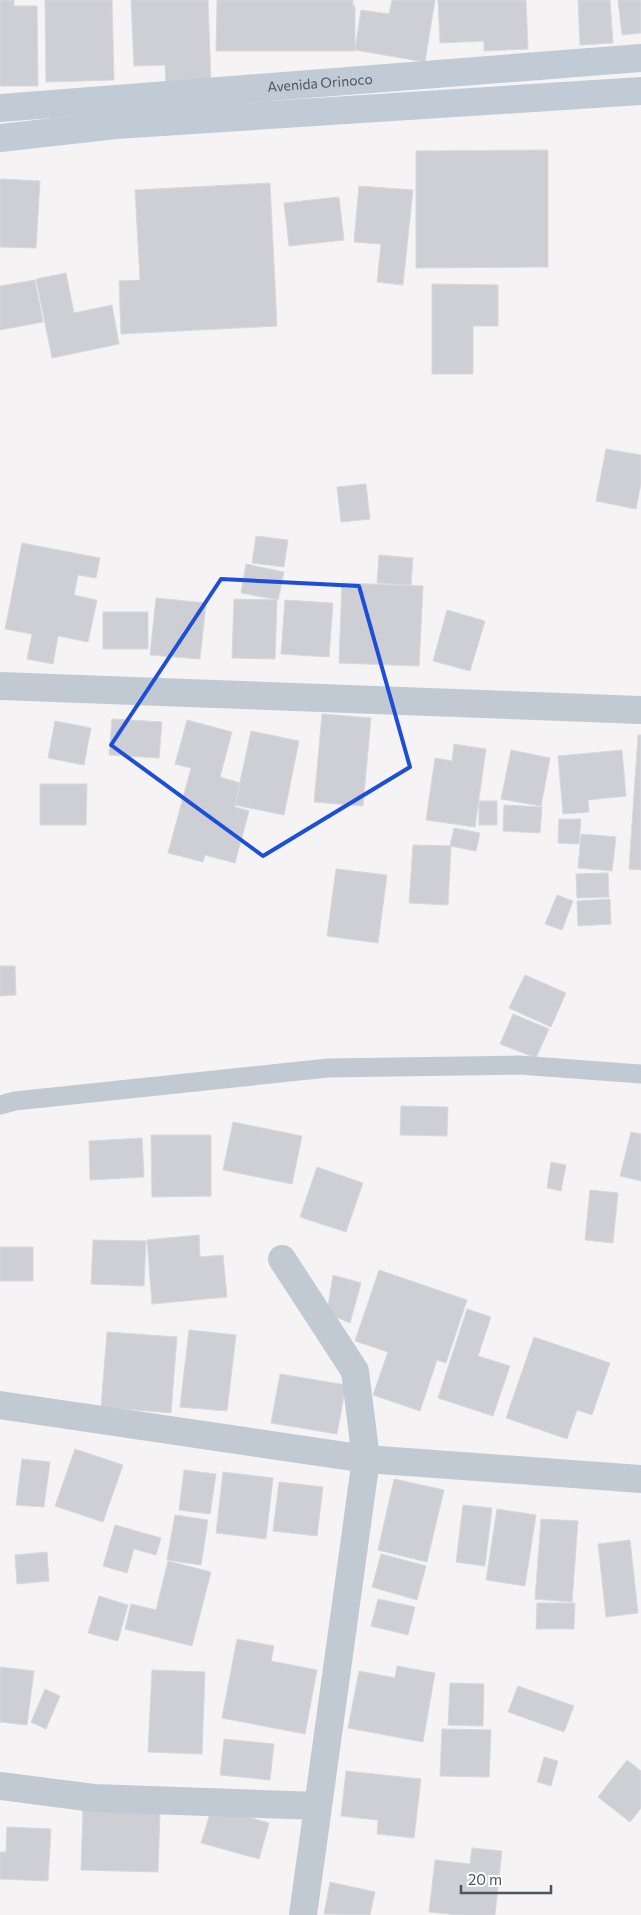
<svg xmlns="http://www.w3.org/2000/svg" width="641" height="1915" viewBox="0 0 641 1915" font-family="Commissioner,sans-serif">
  <rect width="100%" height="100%" fill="#f5f3f3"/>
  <!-- building -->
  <path fill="#cdcfd5" stroke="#d7d9de" d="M0,0H14V6H37L38,86H0Z
    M45,0H112L114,80L46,82Z
    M131,0H208L211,83L166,85L165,65L134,66Z
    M217,0H353V6H355V51H216Z
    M392,0H435L425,62L355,50L361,10L389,14Z
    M438,0H526L528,49L484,51V41L440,43Z
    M578,0H610L613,43L580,45Z
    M618,0H641V33L622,35Z
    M548,150V267L416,268V151Z
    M0,179L40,181L36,248L0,247Z
    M270,183L277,326L121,334L119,281L140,280L135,190Z
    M359,186L413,190L403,285L377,282L381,244L354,242Z
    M339,197L344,240L289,246L284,203Z
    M66,273L74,313L112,305L119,344L52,358L36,279Z
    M35,280L43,322L0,330V286Z
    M432,284L498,285V326H473V374H432Z
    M606,449L641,455V483L636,509L596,501Z
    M366,484L370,519L341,522L337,487Z
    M256,536L288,540L284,567L252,563Z
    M22,543L100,558L96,578L78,575L74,595L97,600L88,642L58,636L53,664L27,659L32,634L5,629Z
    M379,555L413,558L411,585L377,583Z
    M246,564L284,572L278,600L241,593Z
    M342,583L423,586L419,666L339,663Z
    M156,598L206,603L200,659L150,655Z
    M234,599L277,600L275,659L232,658Z
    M285,600L333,603L329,657L281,654Z
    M447,610L485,621L470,671L433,661Z
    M103,612H148V649H103Z
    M322,714L371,718L363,806L314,802Z
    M112,719L162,722L159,758L109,755Z
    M187,720L232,732L220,777L240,783L235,807L249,811L235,863L205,855L203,862L168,853L191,768L175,764Z
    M55,721L91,728L84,765L48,758Z
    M251,731L299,741L284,815L235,805Z
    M638,735H641V870L629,869Z
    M454,744L486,749L475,827L426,820L435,758L452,761Z
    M511,750L550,758L541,806L501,799Z
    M622,750L626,796L588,800L589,812L563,814L558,756Z
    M40,784H87L86,825H40Z
    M479,801H497V825H479Z
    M504,805L542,807L540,833L503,831Z
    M559,819H581L579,844L558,843Z
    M454,828L480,833L476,851L450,846Z
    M581,834L616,837L612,871L578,868Z
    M413,845L451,846L448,905L409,903Z
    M336,869L387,875L378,943L327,936Z
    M608,873L609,897L577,898L576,874Z
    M557,895L573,901L562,930L545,924Z
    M610,899L611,924L578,926L577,901Z
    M0,966H15L16,995L0,996Z
    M525,975L566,993L551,1027L509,1008Z
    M513,1014L549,1029L536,1058L500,1044Z
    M401,1106L448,1107L447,1136L400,1135Z
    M233,1122L302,1136L292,1184L223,1170Z
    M631,1132L641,1134V1181L620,1176Z
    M151,1135H211V1196L152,1197Z
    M142,1138L144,1177L90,1180L89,1141Z
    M551,1162L566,1165L561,1191L547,1188Z
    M317,1167L363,1183L346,1232L300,1217Z
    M590,1190L618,1193L613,1243L585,1240Z
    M199,1235L200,1257L223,1255L227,1297L152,1304L147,1240Z
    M93,1240L146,1241L144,1286L91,1284Z
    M0,1247H33V1281H0Z
    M379,1270L467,1300L446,1363L437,1360L420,1411L373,1395L388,1352L355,1341Z
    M333,1275L361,1283L350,1323L327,1313Z
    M467,1309L491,1317L478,1356L510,1366L493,1416L438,1398Z
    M189,1330L236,1335L227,1411L180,1407Z
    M107,1332L177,1337L171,1413L101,1407Z
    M534,1337L610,1363L592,1415L577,1410L567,1439L506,1418Z
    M280,1374L346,1385L337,1434L271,1423Z
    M75,1449L123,1465L103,1522L55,1506Z
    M22,1459L50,1462L44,1507L16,1505Z
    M184,1470L216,1474L210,1514L179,1510Z
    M223,1472L273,1478L266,1539L216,1533Z
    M394,1479L444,1490L427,1562L378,1550Z
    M279,1482L323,1487L317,1536L273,1531Z
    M463,1505L492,1508L485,1566L456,1562Z
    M497,1509L536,1515L525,1586L486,1580Z
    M175,1515L208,1520L201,1565L167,1560Z
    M541,1519L578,1521L572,1602L535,1599Z
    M115,1525L161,1538L156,1555L134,1549L127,1573L103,1566Z
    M630,1540L638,1613L606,1617L598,1544Z
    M47,1552L49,1581L17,1584L15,1555Z
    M381,1554L426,1566L417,1600L372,1587Z
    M168,1561L211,1572L192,1646L125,1629L131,1604L156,1610Z
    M99,1596L128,1605L118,1641L88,1633Z
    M378,1599L415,1607L408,1635L371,1626Z
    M537,1603H575L574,1629H536Z
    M237,1639L274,1646L271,1661L317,1670L305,1734L222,1718Z
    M397,1666L435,1673L423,1742L348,1728L359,1671L395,1678Z
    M0,1667L34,1671L27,1725L0,1722Z
    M152,1670L205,1672L202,1754L148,1752Z
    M450,1683L484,1684L483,1726L448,1725Z
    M518,1686L574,1706L564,1732L508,1712Z
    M45,1689L60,1696L46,1729L31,1722Z
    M442,1729L491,1730L489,1777L440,1776Z
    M224,1739L274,1744L270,1780L220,1775Z
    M544,1757L558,1761L551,1786L537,1782Z
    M627,1760L641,1771V1808L630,1822L598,1797Z
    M346,1771L421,1779L414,1838L377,1834L378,1820L341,1816Z
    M212,1807L269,1823L259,1859L201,1843Z
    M83,1810L160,1813L158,1872L81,1870Z
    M7,1827L51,1829L48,1881L0,1879V1852H6Z
    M472,1848L502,1851L495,1915H458L429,1912L435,1860L470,1864Z
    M330,1882L375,1892L370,1915L324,1914Z"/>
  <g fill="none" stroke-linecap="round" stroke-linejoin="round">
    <!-- service -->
    <path stroke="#c1cad2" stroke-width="19" d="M0,1105L15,1101L328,1068L519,1065L641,1074"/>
    <!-- minor -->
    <path stroke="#c1cad2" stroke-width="28" d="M0,686L641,710
      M282,1259L355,1371L366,1459L303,1915
      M0,1405L366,1459L641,1479
      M0,1786L94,1798L318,1806"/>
    <!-- secondary -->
    <g stroke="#c1cbd6" stroke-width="28">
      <path id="s1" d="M0,108L641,58"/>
      <path d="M0,138L116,125L641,91"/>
    </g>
  </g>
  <!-- marked area -->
  <path fill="none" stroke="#1d4ed8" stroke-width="4" stroke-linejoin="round" d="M221,579L359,586L410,767L263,856L111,745Z"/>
  <g text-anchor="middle" stroke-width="4.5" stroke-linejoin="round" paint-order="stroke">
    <!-- street labels -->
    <g font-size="14" fill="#4a5661" stroke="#fff">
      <text dy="5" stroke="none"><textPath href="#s1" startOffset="321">Avenida Orinoco</textPath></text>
    </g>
  </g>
  <!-- scale -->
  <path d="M461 1885v8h90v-8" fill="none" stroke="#4a5661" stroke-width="2.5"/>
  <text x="468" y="1885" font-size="15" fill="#4a5661" stroke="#ffffff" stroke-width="4" paint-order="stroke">20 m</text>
</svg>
